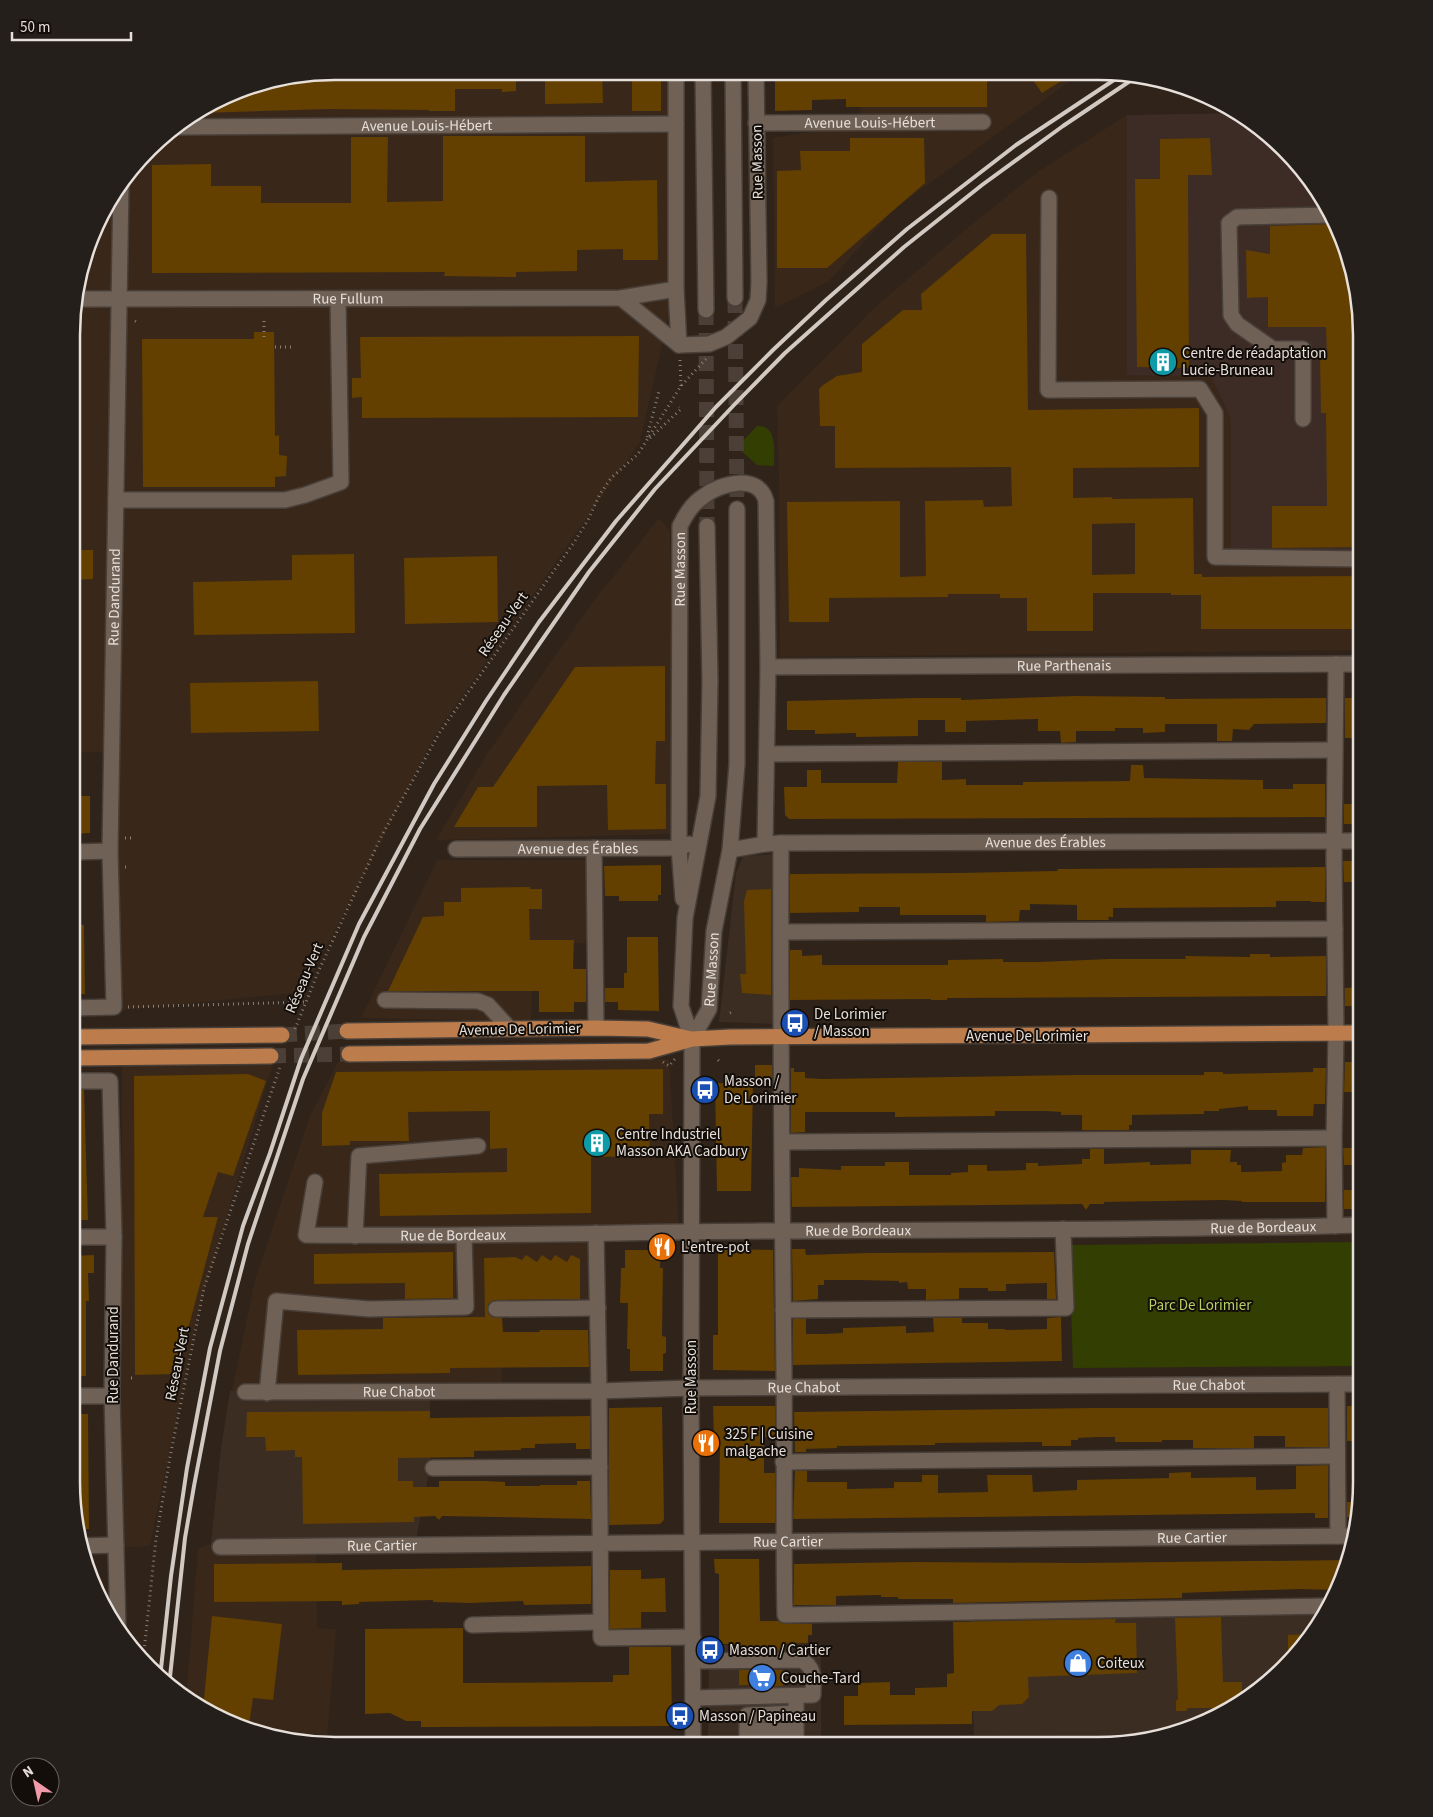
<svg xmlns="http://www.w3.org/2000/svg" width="1433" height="1817" viewBox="0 0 1433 1817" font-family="'Source Sans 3',sans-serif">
  <rect width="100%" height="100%" fill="#2f231a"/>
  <!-- commercial -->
  <path fill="#3c2d23" d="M778,854V1024L719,1022L736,873L743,856Z
    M430,1388V1466L415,1545L211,1543L221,1448L230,1391Z
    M1327,1609L1318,1628L1284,1669L1230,1711L1167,1737L974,1735L970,1616Z
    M821,1644V1741H708L709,1645Z"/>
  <!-- built -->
  <path fill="#39281a" d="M335,71L671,72L670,309L640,442L437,732L303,992L122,1010L114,752H73L74,300L106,203L161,136L250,85Z
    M861,73H1081L894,209L829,281L775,308L773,138L831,128L860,127Z
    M1127,115V375H1211L1231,419V553L1362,551V650L780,657L779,482L777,406L874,308L959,235L1036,173Z
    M659,518L670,531L673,834L436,840L487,754L587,610Z
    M437,860H597V943H533L531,1021L361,1018Z
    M669,1059L679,1231L596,1233L598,1308L501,1309L502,1386L232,1391L255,1280L310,1116L338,1062Z
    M274,1060L198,1312L150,1546L121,1548L122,1062Z
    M211,1543L316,1545L317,1628L336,1629L327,1739L280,1738L250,1732L186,1699L198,1549Z"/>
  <!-- medical -->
  <path fill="#3d2c25" d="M1240,113L1296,161L1327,203L1353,266L1362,334V551L1231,554V419L1211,376L1127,375V115Z"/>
  <!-- green -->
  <path fill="#333e02" d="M757,426C778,425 774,452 774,466L757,465L737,447Z
    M1361,1242V1366L1073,1368L1069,1245Z"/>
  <!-- building -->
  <path fill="#633f00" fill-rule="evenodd" d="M335,71L516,72V91L502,92V89H455V111H429V110L329,109L201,113L250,85Z
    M545,72H602L603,103L545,104Z
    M632,72H661V111H632Z
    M775,73H796L801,74V78L840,80V73H987V107H846V99L812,100V110L775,111Z
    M1028,73H1074L1042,93Z
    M443,136H585V182L657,180L658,260H623V249L577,250V271L516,272V277L444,276L445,272L152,273V165L211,164V186H261V203H351V137H388L387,202L443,201Z
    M850,138H924L925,183L827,268H777V171L801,170L800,151H850Z
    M1210,138L1212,175H1188L1189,368L1137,367L1135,179H1160V139Z
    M1332,224H1335L1353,266L1362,334V547L1272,548V506H1327L1326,413H1321L1320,357L1327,356L1326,327H1268V297L1247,298L1246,250L1270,254V226Z
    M992,234H1026L1028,410L1199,408V467L1073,468V498L1112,497V499L1193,498L1194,574H1202V577L1362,576V629H1201V595H1171V593H1093V631H1027V598H1000V594H948V597L829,598V622H789L787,502L900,501V577L926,576L925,501L983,500L984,507L1012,506L1011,467L835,468V426H820L819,389L823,385L837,376L862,372V344L903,310H922L921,294ZM1135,523V574L1092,575V524Z
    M254,332H274L275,436L279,435V455L287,456L286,476L275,477V487H143L142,339H254Z
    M639,336L638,417L362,418V397L352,398V378H361L360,337Z
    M73,550H93V579L73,580Z
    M354,554L355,633L194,635L193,582L292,580V555Z
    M497,556L498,622L405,624L404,558Z
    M665,666V741H656L655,784H666V829L608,830L607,785L537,786V827H454L478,787H493L575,667Z
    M318,681L319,731L191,733L190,683Z
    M1075,696L1165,697V699L1326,698V723L1254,724L1249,730L1233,729L1232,741H1217V724H1165V732L1143,733V728H1115V731H1076V742L1061,743L1060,731H1038V719L966,721V732H945V720H918V736L856,737V733L815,734V730H787V701L918,698H961V700Z
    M1345,698H1362V738H1345Z
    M898,762H942V780L966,779V785H1023V782L1130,781L1131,765H1143L1144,778L1263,780V789H1293V784H1325V817L789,819L785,815L784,787H807V770H821V783H897Z
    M73,796H90V833L73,834Z
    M1344,804H1362V824H1344Z
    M1343,861H1362L1361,882H1344Z
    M661,865V895H658V901H619V896H605L604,866Z
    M1325,867V902H1311V901H1276V907L1113,908V917H1108L1109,920H1077V905L1030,904V910H1020L1019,921L986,922V915H900V907H859V912L790,913V874L957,873L1057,871L1058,869Z
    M530,887V889H542V909H529L530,940H574L573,969H586V1002H574V1012H539V991H388L423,917L444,916V902H461V888Z
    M771,889V995L742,993L740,974H746L744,901L747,890Z
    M72,925H84L85,994H72Z
    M627,937H658L659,1011L618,1010V1002H605V988H624V973H627Z
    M790,950H802V956L822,955V965H948V960L1003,959V962H1039L1109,959H1186L1185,956L1250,957V954H1270V957L1326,956V996L947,998V1000H931V999L790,1000Z
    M1361,987V1006H1345V988Z
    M1345,1062H1361L1360,1092H1344Z
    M755,1065H772V1083H755Z
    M791,1068H794V1072H805V1078L823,1079L1076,1075H1204V1072H1223V1074L1313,1072V1068H1326L1325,1104H1314L1313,1116H1277V1110H1248V1106L1219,1109V1111H1204V1114L1132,1115V1125H1129V1130H1082V1115H1061V1112L1046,1111H995V1116L895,1117V1112H805V1132L791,1133Z
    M663,1069V1114H649L650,1156L591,1157V1213L380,1216L379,1174L507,1172V1148L490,1149V1111L408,1112L409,1141H350V1145L322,1146V1113L336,1072Z
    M248,1074L266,1081L233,1176L218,1172L203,1217H218L176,1374L135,1375L134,1076Z
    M715,1083L753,1084L751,1191H717Z
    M72,1090H84L88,1220H72Z
    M1325,1147V1202H1242V1201L1223,1200L1104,1202V1204H1090L1086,1210L1082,1204L792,1207L791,1177H799V1168L841,1170V1166H885V1162H909V1175H951V1173L968,1172V1165H987V1171L1026,1170V1163H1038V1166L1082,1164V1159H1090V1149H1104V1164L1150,1162V1165L1191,1164V1150H1231L1230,1162H1237V1165H1241V1172L1282,1171V1163L1286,1162V1155H1302L1303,1148Z
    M1343,1148H1361V1165H1344Z
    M1344,1190H1361V1209H1344Z
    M718,1249L773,1250L775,1371L713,1370V1335H718Z
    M792,1249H805L806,1255L866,1253L1054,1252L1056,1299H1047V1283L1006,1284V1291H988V1288H959V1299L926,1300V1289H908L907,1282L899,1283V1281L859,1280H824V1285H818V1299L793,1301Z
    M625,1250H661L660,1268H663L662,1336L666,1337V1353L663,1354V1371H630V1349H627L628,1303H620L621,1268H625Z
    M453,1252V1298L405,1299V1283L314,1284V1254Z
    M94,1255V1273H88L89,1301H86V1376H71L72,1256Z
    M526,1255L537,1262L542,1255L551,1261L555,1255L567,1262L571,1255L580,1259V1299L495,1300L488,1304V1313L492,1317L502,1318L503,1332H539L540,1330H588L589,1367L450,1368V1373L298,1375L297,1330L383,1329V1318L485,1317L484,1258L515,1257L522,1260Z
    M1061,1317L1062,1361L793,1365V1319H806V1334H824L843,1333V1328L906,1326V1333L934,1332L933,1318H962V1323H988V1329H1005V1330L1047,1329V1318Z
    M713,1406H775V1438L764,1437V1473H775V1523H719L720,1440H714Z
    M1347,1406H1361V1441H1347Z
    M662,1407L664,1520L660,1524L609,1525V1408Z
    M1092,1408H1328V1447H1285V1436H1254V1448H1193V1440H1162V1442H1115V1437H1097L1078,1438V1440H1071V1446H1042V1442L935,1443V1445L837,1446V1448L806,1449V1452H795L794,1412Z
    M430,1411V1418L590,1416V1449H576V1443L535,1444V1448H521V1450L474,1451V1457L398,1458V1481H413V1487H439V1481H486L505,1482V1486H540V1485H577V1481H590L591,1519L442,1516L439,1520L435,1516L414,1517V1522L303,1524L302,1457H295V1450L266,1451L265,1437H246L247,1412Z
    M71,1414H88L89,1529H77L71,1483Z
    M1328,1465V1518H1315V1513L793,1519L795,1471H807V1482H847V1489L894,1488V1482H922V1475H938V1493L988,1492L987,1475H1032L1033,1492L1077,1490V1480L1169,1478V1473L1191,1472V1478L1256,1477V1490L1296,1489V1466Z
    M1347,1502H1361L1358,1517H1347Z
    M714,1559H759L760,1621H778L785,1624H812V1635H808V1643L785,1644V1651H739L738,1644H719V1574L715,1573Z
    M1349,1560L1348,1567L1336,1590L1298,1589L1207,1592L1182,1593V1598L953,1603V1599H898V1597H881V1595L836,1596V1605H794V1564L914,1562L1080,1563Z
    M342,1563V1570L591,1566V1604L524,1605L523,1601L470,1603L433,1602V1600L359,1602V1604L342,1605V1601L214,1602V1564Z
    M610,1570H641V1579L665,1578L666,1612H641V1628L610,1629Z
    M212,1616L282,1624L273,1700L253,1698L248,1731L203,1709Z
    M1221,1617L1223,1682H1242V1692H1254L1230,1711L1224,1713V1709L1217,1710L1215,1708H1188L1186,1711H1176V1701L1178,1699L1175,1618Z
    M1116,1619L1115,1623H1136L1137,1673L1028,1677L1029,1697L1022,1704L999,1705L992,1711H972V1724L844,1725V1696H858V1683L890,1682V1695H915V1688L947,1687V1674L954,1673L953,1622Z
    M463,1628V1683L613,1682V1675H629V1647H671L672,1726L421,1727V1721H406L390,1713L365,1714V1629Z
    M1313,1634L1300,1649L1288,1664V1635Z
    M739,1670H785V1685L783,1684V1686L761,1687V1685H739Z"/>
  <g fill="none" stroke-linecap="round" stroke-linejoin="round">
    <!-- minor-tunnel -->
    <path stroke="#4b3f37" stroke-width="15" stroke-dasharray="15 8" stroke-linecap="butt" d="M735,298L737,509
      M706,310L707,526"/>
    <!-- major-tunnel -->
    <path stroke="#4b3f37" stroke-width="15" stroke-dasharray="15 8" stroke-linecap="butt" d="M282,1035L347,1031
      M271,1056L349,1054"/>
    <defs>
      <g id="minor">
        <path d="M676,72V289L679,345"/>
        <path d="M703,72L706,310"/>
        <path d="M733,72L735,298"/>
        <path id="s1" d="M756,123L983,122"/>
        <path id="s2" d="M177,127L676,124"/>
        <path d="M1049,198L1048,390L1200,389L1215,413V557L1362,559"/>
        <path d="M621,298L679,345"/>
        <path id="s3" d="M74,299L621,298L676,289"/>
        <path d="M679,345L709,344L726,337L750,318L758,300L759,282L756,72"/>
        <path d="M1303,419V349H1273L1237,324L1231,315L1229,223L1237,217L1332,215"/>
        <path d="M116,500H285L305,495L341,482L338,299"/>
        <path id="s4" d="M768,667L1362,664"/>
        <path d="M767,754L1335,750"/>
        <path d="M781,843C780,1019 782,1195 784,1370C785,1452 783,1533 785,1615L1329,1606"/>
        <path d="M594,848L596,1028"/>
        <path id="s5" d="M456,849L679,848L689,844"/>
        <path id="s6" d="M730,850L765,844L781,843L1362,841"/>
        <path d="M72,852L110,851"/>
        <path id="s7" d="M683,899L679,848L680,526C686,514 692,504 704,496C721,483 759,473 766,501L768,667L765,844"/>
        <path d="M781,932L1335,929"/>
        <path d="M385,1000L478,1001L488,1005L510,1029"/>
        <path id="s8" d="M72,1008L114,1007L110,851L121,185"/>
        <path id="s9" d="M692,1039L709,1009L714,931L730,850L737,764V509"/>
        <path d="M72,1081H110L114,1237L112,1396L118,1628"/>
        <path d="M783,1142L1334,1138"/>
        <path id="s10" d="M315,1182L306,1235C463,1237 621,1232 778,1231C972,1229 1167,1231 1361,1225"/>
        <path d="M1335,1226L1334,1138L1336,1033L1334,856L1336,664"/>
        <path d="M596,1233L599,1391L601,1638L693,1637"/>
        <path d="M355,1236L359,1156L478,1146"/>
        <path d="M72,1237H114"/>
        <path d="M496,1309L598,1308"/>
        <path d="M783,1310L1066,1308L1063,1229"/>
        <path d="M1337,1384L1338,1536"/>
        <path id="s11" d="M245,1392L599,1391L691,1388L1361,1384"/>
        <path d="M267,1393L276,1301L369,1309L466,1307L464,1235"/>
        <path d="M71,1396H112"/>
        <path d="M783,1462L1337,1456"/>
        <path d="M433,1468L600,1467"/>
        <path d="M80,1546L116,1545"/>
        <path id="s12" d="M220,1547L1354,1536"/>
        <path d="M472,1625L600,1622"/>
        <path d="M796,1696V1745"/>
        <path d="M693,1698L813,1695C813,1681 816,1667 801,1660L693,1661"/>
        <path d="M747,1715L796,1713"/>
        <path d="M747,1721V1745"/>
        <path d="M747,1730H796"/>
        <path d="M693,1745L691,1388L692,1039L681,1006L685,918L708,796L710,681L707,526"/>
      </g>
      <path id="major" d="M347,1031L596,1028L648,1029L691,1039
        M72,1037L282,1035
        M349,1054L649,1051L692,1039L730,1037L1361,1033
        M72,1058L271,1056"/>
    </defs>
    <!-- minor casing -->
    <use href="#minor" stroke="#483f38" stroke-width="18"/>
    <!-- major casing -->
    <use href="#major" stroke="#483f38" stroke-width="18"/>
    <!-- path -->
    <path stroke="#897f77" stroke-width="3" stroke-dasharray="1 4" stroke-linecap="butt" d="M135,321L139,323
      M264,321V339
      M275,347H295
      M680,360L681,386
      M647,437L659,391L660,392
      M650,438L681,409L679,407
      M125,838H131
      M125,867H130
      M128,1007L305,1002
      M730,1013L732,1012
      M295,1029L319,970L382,835L440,732L575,541L588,520L600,494L611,478L638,454L681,386L706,359
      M718,1060L720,1062
      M663,1062L669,1066L675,1059
      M131,1378H133
      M143,1661L156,1539L170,1457L204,1288L280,1067
      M674,1739L676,1741
      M711,1740L715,1739
      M301,1742L364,1741L366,1743
      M411,1745L414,1743"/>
    <!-- minor -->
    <use href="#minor" stroke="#6f6156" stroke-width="15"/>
    <!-- major -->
    <use href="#major" stroke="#bc7c4b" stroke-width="15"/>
    <!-- rail -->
    <path stroke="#d2c9c3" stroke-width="4" d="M160,1678L171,1576L187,1468L210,1348L243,1226L270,1153L301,1059L359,924L434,784L486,701L539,622L616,521L716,407L773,350L826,300L907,229L1016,145L1123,74
      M169,1686L185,1538L194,1486L220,1351L248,1244L303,1079L364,937L420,829L504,695L589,572L655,489L734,405L785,353L904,247L982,185L1063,126L1139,75"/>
  </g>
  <!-- icons -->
  <defs>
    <symbol id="building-disc" viewBox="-11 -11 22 22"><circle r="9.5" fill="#0f9aa8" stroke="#130e09"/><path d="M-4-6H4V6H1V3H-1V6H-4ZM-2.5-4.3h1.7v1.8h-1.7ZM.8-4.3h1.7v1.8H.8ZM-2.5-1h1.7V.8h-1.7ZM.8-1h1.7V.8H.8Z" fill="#fff"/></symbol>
    <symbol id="bus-disc" viewBox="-11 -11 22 22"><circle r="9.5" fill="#1a4fb4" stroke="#130e09"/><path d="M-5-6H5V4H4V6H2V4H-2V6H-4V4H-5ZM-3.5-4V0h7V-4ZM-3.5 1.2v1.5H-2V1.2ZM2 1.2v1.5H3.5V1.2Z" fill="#fff"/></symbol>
    <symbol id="restaurant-disc" viewBox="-11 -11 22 22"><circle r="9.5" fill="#e8710a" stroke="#130e09"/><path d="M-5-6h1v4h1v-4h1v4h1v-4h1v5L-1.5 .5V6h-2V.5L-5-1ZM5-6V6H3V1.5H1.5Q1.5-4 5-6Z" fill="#fff"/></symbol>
    <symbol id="shop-disc" viewBox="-11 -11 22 22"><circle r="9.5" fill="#3f7fe0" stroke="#130e09"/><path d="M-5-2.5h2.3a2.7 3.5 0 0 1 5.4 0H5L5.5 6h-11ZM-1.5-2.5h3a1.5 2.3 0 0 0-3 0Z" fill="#fff"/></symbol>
    <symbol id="supermarket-disc" viewBox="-11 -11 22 22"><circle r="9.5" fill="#3f7fe0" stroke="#130e09"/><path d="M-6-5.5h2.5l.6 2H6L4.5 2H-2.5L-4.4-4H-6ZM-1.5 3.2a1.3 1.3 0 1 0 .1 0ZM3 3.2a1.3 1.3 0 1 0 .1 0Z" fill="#fff"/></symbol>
  </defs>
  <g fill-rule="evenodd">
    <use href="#building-disc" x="1147" y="346" width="32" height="32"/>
    <use href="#bus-disc" x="779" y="1007" width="32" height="32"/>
    <use href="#bus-disc" x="689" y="1074" width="32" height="32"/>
    <use href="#building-disc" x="581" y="1127" width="32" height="32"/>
    <use href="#restaurant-disc" x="646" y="1231" width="32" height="32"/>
    <use href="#restaurant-disc" x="690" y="1427" width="32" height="32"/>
    <use href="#bus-disc" x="694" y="1634" width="32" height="32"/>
    <use href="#shop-disc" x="1062" y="1647" width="32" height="32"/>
    <use href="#supermarket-disc" x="746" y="1662" width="32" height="32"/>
    <use href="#bus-disc" x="664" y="1700" width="32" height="32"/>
  </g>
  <g text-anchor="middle" stroke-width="4" stroke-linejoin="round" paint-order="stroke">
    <!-- street labels -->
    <g font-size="15" fill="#e7dfd9" stroke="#130e09">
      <text dy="5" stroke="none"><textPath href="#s1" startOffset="114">Avenue Louis-Hébert</textPath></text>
      <text dy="5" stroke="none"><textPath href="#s2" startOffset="250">Avenue Louis-Hébert</textPath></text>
      <text transform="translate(757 162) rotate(-91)" y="5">Rue Masson</text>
      <text dy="5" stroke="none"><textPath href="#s3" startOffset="274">Rue Fullum</textPath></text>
      <text dy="5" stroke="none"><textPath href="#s7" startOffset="330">Rue Masson</textPath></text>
      <text dy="5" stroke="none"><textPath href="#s8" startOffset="452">Rue Dandurand</textPath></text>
      <text transform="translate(503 624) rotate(-55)" y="5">Réseau-Vert</text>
      <text dy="5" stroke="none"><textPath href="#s4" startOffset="296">Rue Parthenais</textPath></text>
      <text dy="5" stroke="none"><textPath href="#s6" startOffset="316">Avenue des Érables</textPath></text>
      <text dy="5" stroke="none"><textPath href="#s5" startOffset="122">Avenue des Érables</textPath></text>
      <text dy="5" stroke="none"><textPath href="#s9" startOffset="74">Rue Masson</textPath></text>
      <text transform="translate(304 978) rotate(-67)" y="5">Réseau-Vert</text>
      <text transform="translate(520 1029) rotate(-1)" y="5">Avenue De Lorimier</text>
      <text x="1027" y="1041">Avenue De Lorimier</text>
      <text dy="5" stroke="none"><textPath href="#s10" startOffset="1011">Rue de Bordeaux</textPath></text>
      <text dy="5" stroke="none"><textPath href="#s10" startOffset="606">Rue de Bordeaux</textPath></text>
      <text dy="5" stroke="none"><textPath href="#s10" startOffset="201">Rue de Bordeaux</textPath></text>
      <text transform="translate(113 1355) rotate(-90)" y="5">Rue Dandurand</text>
      <text transform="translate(177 1364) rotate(-79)" y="5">Réseau-Vert</text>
      <text transform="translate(691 1377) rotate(-90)" y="5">Rue Masson</text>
      <text dy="5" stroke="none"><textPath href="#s11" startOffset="964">Rue Chabot</textPath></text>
      <text dy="5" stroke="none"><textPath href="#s11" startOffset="559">Rue Chabot</textPath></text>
      <text dy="5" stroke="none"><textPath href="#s11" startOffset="154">Rue Chabot</textPath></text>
      <text dy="5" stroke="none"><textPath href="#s12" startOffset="972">Rue Cartier</textPath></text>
      <text dy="5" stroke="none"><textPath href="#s12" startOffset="568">Rue Cartier</textPath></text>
      <text dy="5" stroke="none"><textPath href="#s12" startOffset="162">Rue Cartier</textPath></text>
    </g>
    <!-- poi labels -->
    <g font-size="15" fill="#e7dfd9" stroke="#130e09" text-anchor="start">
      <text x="1182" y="358">Centre de réadaptation<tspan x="1182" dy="17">Lucie-Bruneau</tspan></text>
      <text x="814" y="1019">De Lorimier<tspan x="814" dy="17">/ Masson</tspan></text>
      <text x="724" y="1086">Masson /<tspan x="724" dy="17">De Lorimier</tspan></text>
      <text x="616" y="1139">Centre Industriel<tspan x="616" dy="17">Masson AKA Cadbury</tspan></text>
      <text x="681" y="1252">L'entre-pot</text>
      <text x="725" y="1439">325 F | Cuisine<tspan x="725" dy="17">malgache</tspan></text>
      <text x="729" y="1655">Masson / Cartier</text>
      <text x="1097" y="1668">Coiteux</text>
      <text x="781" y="1683">Couche-Tard</text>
      <text x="699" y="1721">Masson / Papineau</text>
    </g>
    <!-- park labels -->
    <g font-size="15" fill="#b6cf63" stroke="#130e09">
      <text x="1200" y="1310">Parc De Lorimier</text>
    </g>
  </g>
  <!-- crop -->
  <path d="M0 0H1433V1817H0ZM335 80H1098A255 255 0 0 1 1353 335V1482A255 255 0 0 1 1098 1737H335A255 255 0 0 1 80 1482V335A255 255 0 0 1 335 80Z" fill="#241f1a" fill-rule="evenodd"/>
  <path fill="none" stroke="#e7dfd9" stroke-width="2.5" d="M335 80H1098A255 255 0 0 1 1353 335V1482A255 255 0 0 1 1098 1737H335A255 255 0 0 1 80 1482V335A255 255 0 0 1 335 80Z"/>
  <!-- north arrow -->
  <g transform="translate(35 1782) rotate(326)"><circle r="24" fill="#130e09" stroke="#68625c"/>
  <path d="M0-4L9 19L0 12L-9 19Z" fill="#f39aaa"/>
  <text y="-8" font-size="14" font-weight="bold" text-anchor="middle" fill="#e7dfd9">N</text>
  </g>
  <!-- scale -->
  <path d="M12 32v8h119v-8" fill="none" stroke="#e7dfd9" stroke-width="2.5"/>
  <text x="20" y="32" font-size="15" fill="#e7dfd9" stroke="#130e09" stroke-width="4" paint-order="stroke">50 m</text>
</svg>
